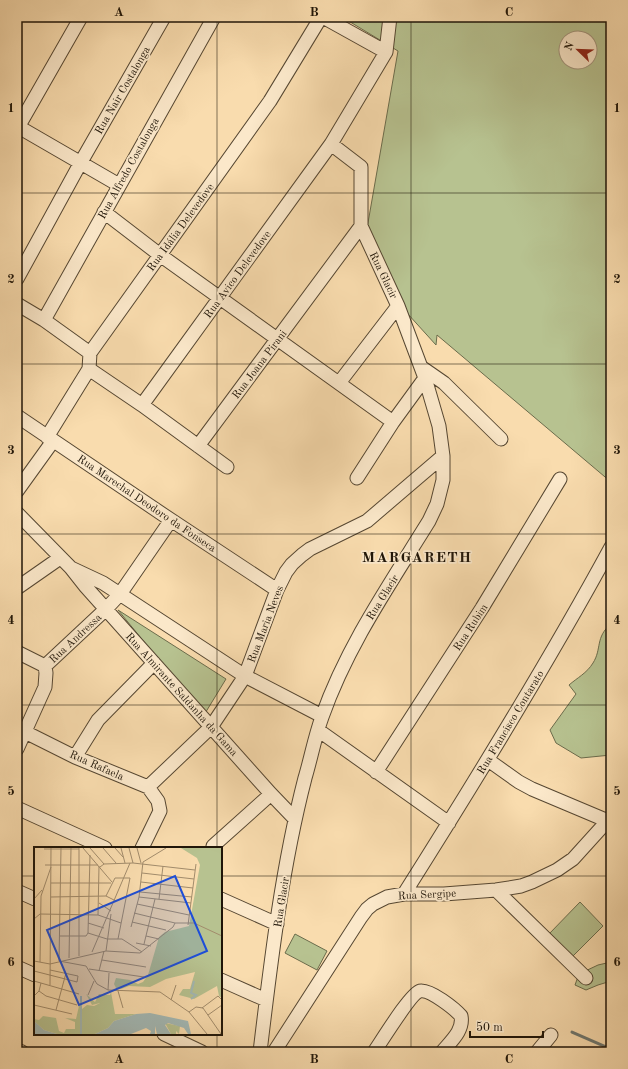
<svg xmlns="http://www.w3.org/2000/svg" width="628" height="1069" viewBox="0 0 628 1069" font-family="'Old Standard TT',serif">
  <rect width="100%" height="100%" fill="#f9dcae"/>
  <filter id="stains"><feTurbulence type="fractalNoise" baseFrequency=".005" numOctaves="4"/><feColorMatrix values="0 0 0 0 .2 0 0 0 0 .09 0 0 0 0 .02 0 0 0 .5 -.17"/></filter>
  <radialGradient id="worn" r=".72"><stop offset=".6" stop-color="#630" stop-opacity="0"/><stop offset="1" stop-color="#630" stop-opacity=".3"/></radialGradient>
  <!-- green -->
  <path fill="#b7c290" stroke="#6b6c4c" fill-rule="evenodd" d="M342,17H611V482L437,335L436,345L407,313L365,240L398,51ZM566,38H590V62H566Z
    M118,610L226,679L204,715Z
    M611,624V755L581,758L556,743L550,730L576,694L569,685C577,678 587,673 593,663C602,649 595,637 611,624Z
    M580,902L603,926L572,957L549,934Z
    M295,934L327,951L317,970L285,953Z
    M611,962V981L598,985L586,990L575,985L579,974L598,965Z"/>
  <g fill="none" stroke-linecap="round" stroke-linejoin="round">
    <!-- stream -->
    <path stroke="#6e7770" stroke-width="3" d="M572,1032L611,1049"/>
    <defs>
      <path id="minor" d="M323,17L386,52
        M17,126L119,185
        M17,129L81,17
        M104,212L160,255L393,422
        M17,279L81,162L164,17
        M17,304L44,320L90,353L89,369L47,437
        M44,320L214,17
        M90,353L270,101L321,17
        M421,367L444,383L501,439
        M89,369L142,405L227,467
        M339,383L398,306
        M142,405L331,144L386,52L390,17
        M17,416L171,520L277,590
        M198,446L361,226
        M357,478L393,422L425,378
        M17,491L53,441
        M17,513L71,568L86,587L271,794L295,819
        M71,568L103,583L245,676L322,716
        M17,588L60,558
        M17,652L45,666L46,673L45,687L17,749
        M45,666L106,609L120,594L171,520
        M17,728L75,757L148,787L158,801L160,811L142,848
        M318,730L449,823
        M75,757L98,720L154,663
        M488,760L519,782L532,789L608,821
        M376,772L482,608L560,479
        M148,787L211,727L245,676L277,590L286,572L292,564L302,555L310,549L367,521L443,456
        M17,808L105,848
        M213,846L271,794
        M496,890L586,978
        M17,891L35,899
        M404,894C476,780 547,665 611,547
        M221,899L277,924
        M17,967L35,975
        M221,980L266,1000
        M164,1034L202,1052
        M17,1050L22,1052
        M260,1052C271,960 282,867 305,778C311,758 315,736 322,717C347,646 390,584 429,521L437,504L443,480V456L439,426L425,378L398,306L361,226V167L331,144
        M274,1052L361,917L367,909L373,904L387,897L404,894H444L496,890L521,886L532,882L557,870L573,859L611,817
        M374,1052C381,1042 411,993 420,991C430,989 455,1009 461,1016C464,1031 450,1042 442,1052
        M537,1052L551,1035"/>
    </defs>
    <!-- minor casing -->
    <use href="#minor" stroke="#564732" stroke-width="15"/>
    <!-- minor -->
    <use href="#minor" stroke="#fbe8ca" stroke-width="13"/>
  </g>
  <!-- grid -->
  <path fill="none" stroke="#1f1508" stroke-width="1" stroke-opacity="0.55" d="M217,17V848M411,17V1052M17,193H611M17,364H611M17,534H611M17,705H611M17,876H35M221,876H611M217,1034V1052"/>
  <g text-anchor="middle" stroke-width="3.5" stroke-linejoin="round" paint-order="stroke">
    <!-- street labels -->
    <g font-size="11" fill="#1f1508" stroke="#fbe8ca">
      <text transform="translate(122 90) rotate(-60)" y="4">Rua Nair Costalonga</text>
      <text transform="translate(128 168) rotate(-61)" y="4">Rua Alfredo Costalonga</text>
      <text transform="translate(180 227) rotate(-54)" y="4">Rua Idália Delevedove</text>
      <text transform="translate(237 274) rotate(-54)" y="4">Rua Avico Delevedove</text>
      <text transform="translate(384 275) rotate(64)" y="4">Rua Glacir</text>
      <text transform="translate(259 364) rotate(-53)" y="4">Rua Joana Pirani</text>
      <text transform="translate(147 503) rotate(34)" y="4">Rua Marechal Deodoro da Fonseca</text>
      <text transform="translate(382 597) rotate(-58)" y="4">Rua Glacir</text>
      <text transform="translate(265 624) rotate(-69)" y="4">Rua Maria Neves</text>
      <text transform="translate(470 627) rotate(-57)" y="4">Rua Rubim</text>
      <text transform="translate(75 638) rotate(-43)" y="4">Rua Andressa</text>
      <text transform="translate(182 694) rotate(48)" y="4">Rua Almirante Saldanha da Gama</text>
      <text transform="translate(510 722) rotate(-59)" y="4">Rua Francisco Contarato</text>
      <text transform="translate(97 765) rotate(24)" y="4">Rua Rafaela</text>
      <text transform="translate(427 894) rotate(-3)" y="4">Rua Sergipe</text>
      <text transform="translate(281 902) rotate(-81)" y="4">Rua Glacir</text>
    </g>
    <!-- district labels -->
    <g font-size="15" font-weight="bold" letter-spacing="1" fill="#1f1508" stroke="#fbe8ca">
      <text x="417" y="562">MARGARETH</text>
    </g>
  </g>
  <!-- overview -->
  <g transform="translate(34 847)">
    <rect width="188" height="188" fill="#f9dcae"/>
    <path d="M147,1H188V151L185,149L183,139L160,152L145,148L149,142H156L161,125L132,132L116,140L95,139L87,142L82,141L80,137L82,131L96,133L104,137L109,135L114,128L125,90L131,85L155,79L166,18L163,11ZM77,145L81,167H102L80,174L74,181L61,187H23L10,183L0,174V172L5,173L9,169L22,171L25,184L30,186L32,182H41V175L31,171L42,172L45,159L48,158V162L53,158L60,159L66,156L58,158L52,147L61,155L65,147L76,148ZM131,176L146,179L145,187L142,184V187H137Z" fill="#b7c290"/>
    <path d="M116,166L154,174L157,187H154L150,181L134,176L131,178L137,187H123L121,179V187H116L117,184L112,181L97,187H61L74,181L80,174L102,167ZM0,174L10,183L23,187H0Z" fill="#a3b9b6"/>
    <path fill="none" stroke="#a3b9b6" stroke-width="2" d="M47,149V187M157,152L162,148L157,146L160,134"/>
    <path fill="none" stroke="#a28c6c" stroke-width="1" d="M49,1L78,35M56,1L70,17M69,1L82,16M81,1L89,10M87,1L91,16M95,1L99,16M103,1L107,16M10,2H45M11,18H64M66,20L70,17L99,16L161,23M108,26L160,32M107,35L159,41M17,36H77M106,45L158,50M72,49L81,31H96L84,92M17,50L72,49L82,54M105,50L157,56M0,52L8,43M125,52L129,19M65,56L77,64M103,57L155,68M100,66L141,76H160L188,89M64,68L87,76M0,72L6,67L64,68L65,19M98,75L132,83M54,76L70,81M154,78L162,17M97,80L105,50L109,15L132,1M54,86L73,92H88L108,105M26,89H52L54,86L56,8M112,89L125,92M102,96L117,99M110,97L121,52M72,104L77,67M58,105L96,16M45,109V1M35,111L37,1M68,113L112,120M0,114L16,117L72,104L106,106L139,80L141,76M25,114L52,119L63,137L74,143L126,145L155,165L173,187M25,114L27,1M6,115L7,49L17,20M55,122L110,130M0,124L43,135L44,129L16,123M65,124L70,104M0,134L45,147M16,138L17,1M74,143L75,126M5,144L12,149L43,158M84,144L89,161M54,148L60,134M0,149L5,144L7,136M137,153L142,138M0,158L38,167M168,161L184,149L188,153M22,163L32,126M155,165L162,160L169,161L187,187M174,168L188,158"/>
    <path fill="#1d4ed8" fill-opacity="0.15" stroke="#1d4ed8" stroke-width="2" d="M141,29L173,104L45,158L13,83Z"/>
    <rect width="188" height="188" fill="none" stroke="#1f1508" stroke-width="2"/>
  </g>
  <!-- margin -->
  <rect width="628" height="1069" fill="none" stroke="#f9dcae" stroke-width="44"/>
  <!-- north arrow -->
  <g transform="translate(578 50) rotate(293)"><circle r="19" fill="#fbe8ca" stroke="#a3947c"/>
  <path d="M0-3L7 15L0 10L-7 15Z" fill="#8f2418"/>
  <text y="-6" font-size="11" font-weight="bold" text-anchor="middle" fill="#1f1508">N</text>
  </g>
  <!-- scale -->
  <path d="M470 1031v6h73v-6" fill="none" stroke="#1f1508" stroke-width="2"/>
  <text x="476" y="1031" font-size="12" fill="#1f1508" stroke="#fbe8ca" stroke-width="3" paint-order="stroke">50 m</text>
  <rect x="22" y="22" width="584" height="1025" fill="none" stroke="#1f1508" stroke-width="1.5"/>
  <g font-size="13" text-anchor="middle" font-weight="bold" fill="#1f1508">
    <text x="119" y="16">A</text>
    <text x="314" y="16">B</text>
    <text x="509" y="16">C</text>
    <text x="11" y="112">1</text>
    <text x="617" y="112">1</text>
    <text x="11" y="283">2</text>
    <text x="617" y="283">2</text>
    <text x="11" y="454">3</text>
    <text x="617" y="454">3</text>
    <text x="11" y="624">4</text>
    <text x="617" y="624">4</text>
    <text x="11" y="795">5</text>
    <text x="617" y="795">5</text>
    <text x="11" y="966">6</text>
    <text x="617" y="966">6</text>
    <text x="119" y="1063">A</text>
    <text x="314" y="1063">B</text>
    <text x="509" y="1063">C</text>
  </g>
  <rect width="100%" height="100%" filter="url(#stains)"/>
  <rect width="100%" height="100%" fill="url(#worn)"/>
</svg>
